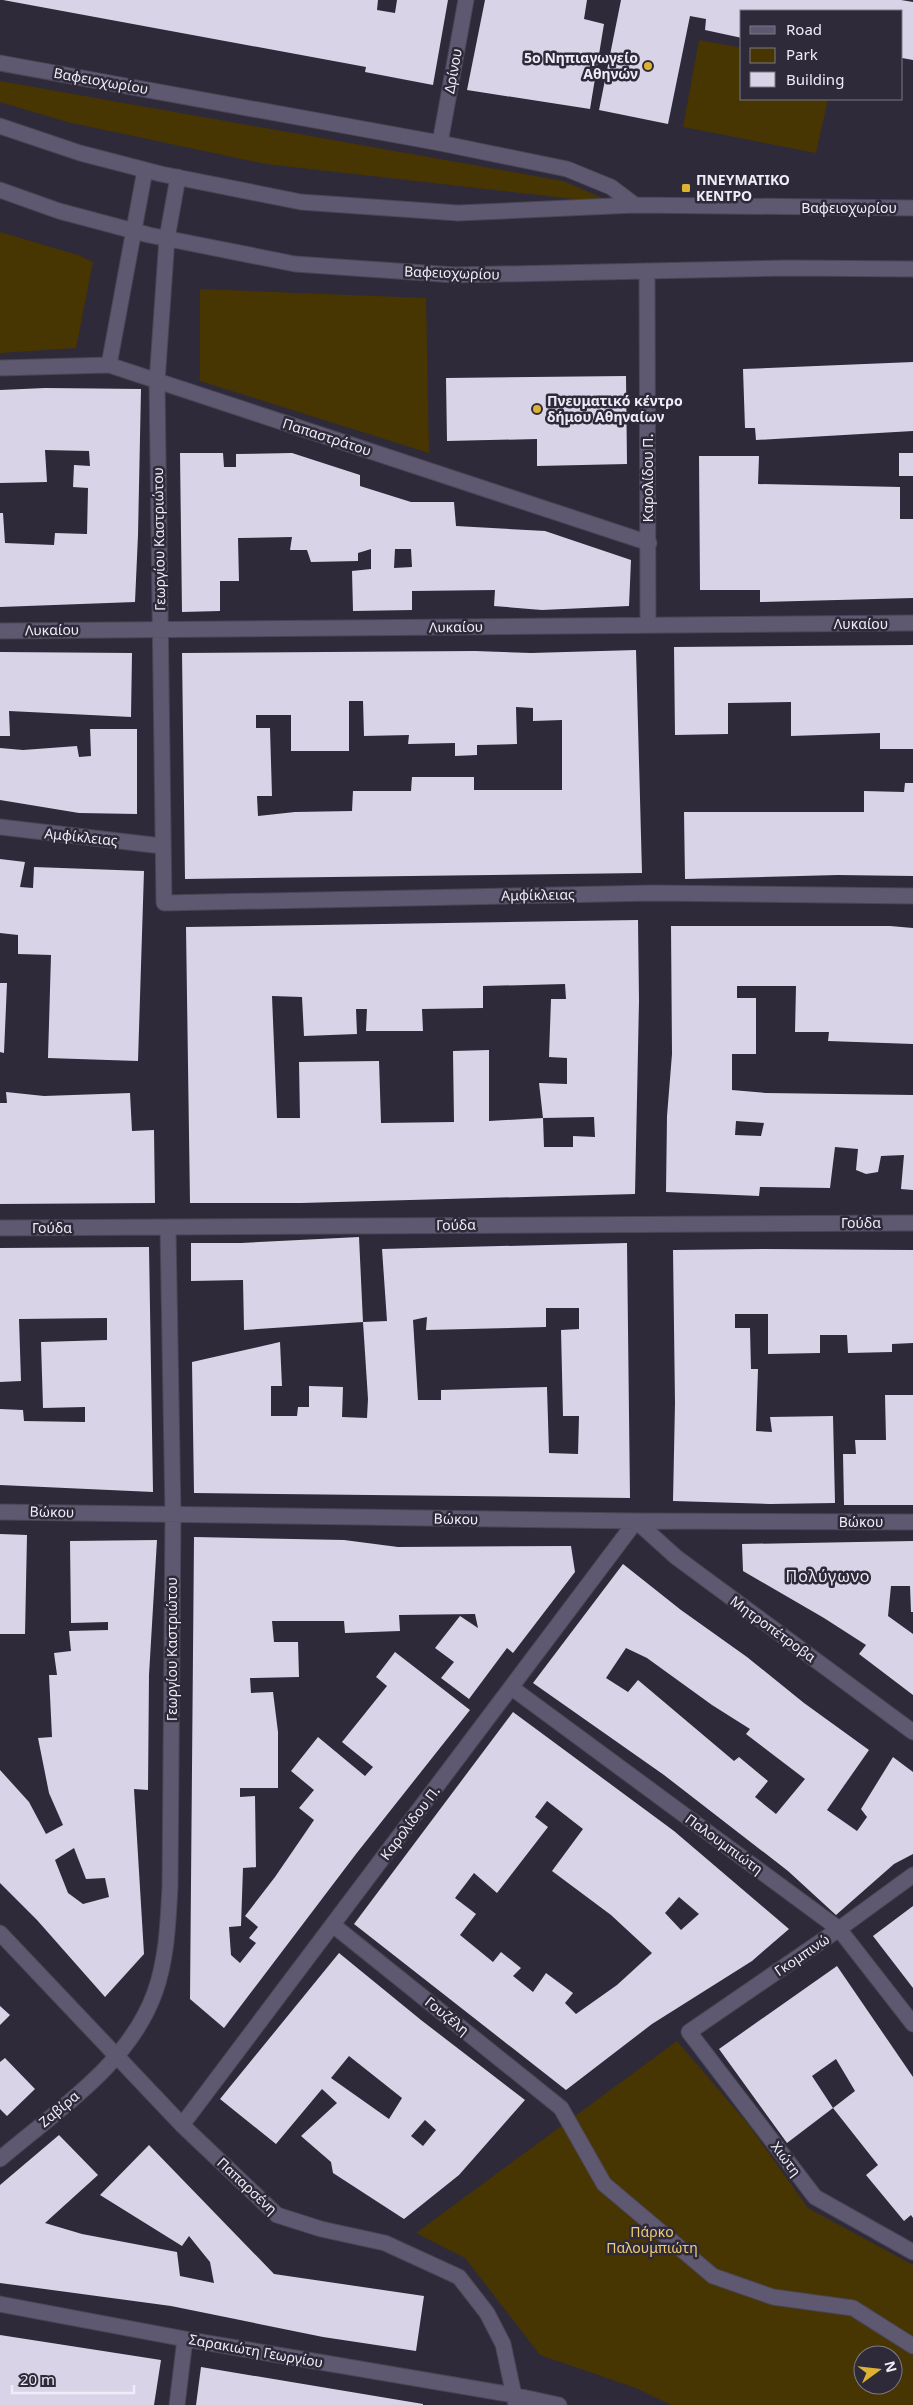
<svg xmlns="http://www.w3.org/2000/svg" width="913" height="2405" viewBox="0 0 913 2405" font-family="'Noto Sans',sans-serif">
  <rect width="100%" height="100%" fill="#2e2a39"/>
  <!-- green -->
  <path fill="#473602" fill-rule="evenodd" d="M699,40L742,48V99H828L816,153L683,127Z
    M0,81L563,181L605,199L583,200L266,164L67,122L0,102Z
    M0,232L78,255L93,262L76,348L0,353Z
    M200,289L426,298L429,453L200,381Z
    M677,2041L748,2124L808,2208L913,2265V2405H671L636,2388L540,2355L465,2258L416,2233ZM863,2355H893V2385H863Z"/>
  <!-- building -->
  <path fill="#d8d3e7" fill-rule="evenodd" d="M3,0H378L377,10L395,13L397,0H448L433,85L365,72L366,67Z
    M485,0H587L584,19L604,24L590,109L467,90Z
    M621,0H901L913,2V60L902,58V11H742V38L705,30L706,19L690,16L668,124L599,110Z
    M913,362V431L756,440L755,428H745L743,369Z
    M626,376L627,464L537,466V439L447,441L446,378Z
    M45,388L141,389L138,535L135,602L0,607V513H3L5,543L54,545L55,533L87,534L88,488L73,487L74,465L90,466L89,451L45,450L47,482L0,483V390Z
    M180,453H223L224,467H236V454L292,453L360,475V486L411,502H454L456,526L545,531L631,560L629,606L542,610L494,606L495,590L412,591V610L353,611L352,571L371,569V549L358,553V561L311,562L307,550H290L292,537L238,538L239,581H220V611L182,612ZM395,549H411L412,567L394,568Z
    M899,453H913V476H899Z
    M699,456H759L758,484L900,487V519H913V598L760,602V590H700Z
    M913,645V749H880V733L791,736V702L728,703V734L675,735L674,647Z
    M636,650L642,873L185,879L182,653L475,651L531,653ZM349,701H363L364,736L409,735L408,744L455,743V756L477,755V745L517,744L516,707L533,708V721L562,720V790H474V777H412L411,791H353L352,811L295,812L258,816L257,796H272L270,728H256V715H291V751H349Z
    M0,652L132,653L131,717L9,711L10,736H0Z
    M90,729H137V814L79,813L0,800V748L23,750L77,746L79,757L91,756Z
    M905,783H913V876L838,875L685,879L684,812H864V791L904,792Z
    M0,859L25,862L20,887L33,888L34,867L144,871L138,1061L48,1058L51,955L18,954V935L0,933Z
    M638,920L639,1001L635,1194L301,1203H190L186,927ZM565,984L566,999H551L549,1057L567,1058V1084L539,1083L543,1118L594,1117L595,1137L573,1136V1147H544L543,1118L489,1121V1050L453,1051L454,1122L381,1123L379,1061L299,1062L300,1118H277L272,996L302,997L304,1036L357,1034L356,1009H367L366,1031H423L422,1009L483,1008V986Z
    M671,926H890L913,928V1044L828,1041L829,1032H795L796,986H737V998H756V1054H732V1090L766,1093L913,1095V1190L901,1189L904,1155L881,1156L878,1172L866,1174L856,1170L858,1149L835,1147L830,1188L760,1187L759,1196L666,1192L667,1116L672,1054ZM736,1121L764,1123L761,1136L735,1135Z
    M0,983H7L4,1053L0,1052Z
    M6,1092L44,1096L130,1093L132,1131L154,1130L155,1203L0,1204V1103H7Z
    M359,1237L363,1322L244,1330L243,1280L191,1281V1243H241Z
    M627,1243L630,1498L194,1493L192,1362L280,1342L282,1386H271V1416H297L298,1407H309V1386L343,1387L342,1417L367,1418L368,1399L363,1322L387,1321L382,1249ZM546,1308H579V1329L561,1330L563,1416H579L578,1454L549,1453L547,1387L441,1390V1400H418L413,1320L427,1317L426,1330L546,1327Z
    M149,1247L153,1492L0,1485V1409L23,1410L24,1421L85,1422V1407L43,1408L41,1342L107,1340V1318L19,1319L21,1381L0,1382V1248Z
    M766,1249L913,1250V1343L892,1344V1352L848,1353L847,1335H820V1353L768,1354V1314H735V1328H750L751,1369H758L756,1431L772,1432L770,1417L833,1416L835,1503L770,1504L673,1501L675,1403L673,1250Z
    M885,1395H913V1505H844L843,1454H856L855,1440H886Z
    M0,1534L27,1535L25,1634H0Z
    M194,1537L344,1540L398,1547L571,1546L575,1572L513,1653L507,1648L469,1699L441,1678L454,1662L435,1648L460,1616L478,1628L475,1614L399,1615L400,1631L345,1633L344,1621H272L274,1642H298L299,1677L250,1678L251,1693L273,1692L278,1732V1788H240V1797L255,1796L256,1867L243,1868L241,1926L229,1927L231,1955L240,1963L256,1943L249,1938L258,1927L245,1916L275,1877L314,1820L299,1808L314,1790L291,1771L318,1737L365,1776L373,1767L342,1742L387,1686L376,1677L395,1652L470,1710L356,1854L224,2028L190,1999Z
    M157,1540L149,1675L148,1790L134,1789L144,1954L105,1997L37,1920L0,1883V1770L29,1802L46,1834L63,1825L49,1793L38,1738L52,1737L49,1675H57L54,1653L71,1651L69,1631L108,1630V1622L71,1623L70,1541ZM74,1848L86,1879L105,1878L109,1897L83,1904L68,1893L55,1860Z
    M913,1541V1612H911L910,1586H891L888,1616L913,1634V1695L859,1654L866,1645L824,1618L743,1571L742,1544Z
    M623,1564L681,1610L747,1657L804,1703L869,1750L827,1810L857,1831L867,1817L861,1809L893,1757L913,1772V1854L894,1864L836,1915L788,1871L664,1775L533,1683ZM626,1648L647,1658L712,1705L750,1729L746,1734L805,1779L776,1814L755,1797L768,1781L739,1757L734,1761L638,1680L628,1692L606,1678Z
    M513,1712L674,1831L789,1929L752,1961L652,2024L566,2090L354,1924ZM547,1801L583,1829L552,1871L611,1915L652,1953L617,1985L576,2014L565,2003L573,1993L546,1973L533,1992L513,1976L521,1968L501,1952L493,1962L460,1935L476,1914L455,1898L474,1873L497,1893L548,1827L535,1817ZM679,1897L699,1914L681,1930L665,1913Z
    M913,1906V1988L873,1936Z
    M339,1953L421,2020L525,2100L459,2175L404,2219L333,2173L331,2162L301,2136L337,2103L322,2089L276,2144L220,2099ZM349,2056L402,2098L389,2119L331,2078ZM425,2120L436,2130L423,2146L411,2136Z
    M837,1966L913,2077V2218L911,2215L904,2221L866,2175L878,2165L833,2108L855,2091L836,2059L812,2076L833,2108L787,2143L719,2049Z
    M0,2006L10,2015L0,2025Z
    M5,2058L35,2089L7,2116L0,2109V2062Z
    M59,2135L98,2175L45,2223L82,2234L177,2252L180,2276L214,2283L210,2262L189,2236L182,2246L100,2195L149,2145L274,2274L424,2296L416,2351L323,2337L171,2306L0,2283V2185Z
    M0,2335L161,2360L154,2405H0Z
    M201,2367L423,2404V2405H196Z"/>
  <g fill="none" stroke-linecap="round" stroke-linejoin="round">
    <defs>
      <path id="minor" d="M0,63L440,143L567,169L611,187L635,205
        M0,126L80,153L161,174L301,202L458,213L635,205L913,208
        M440,143L466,0
        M178,177L167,238L157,382L164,903L653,893L913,896
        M0,190L59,211L149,235L295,264L455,275L789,268L913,269
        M647,271L648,625
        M109,365L145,170
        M0,368L109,365L649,543
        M0,631L913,623
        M0,827L162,846
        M0,1228L913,1223
        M0,1512L636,1521L913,1522
        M636,1521L676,1557L913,1732
        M512,1688L839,1929L913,2024
        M913,1875L839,1929L689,2032L815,2197L913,2252
        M333,1925L561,2108L604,2184L713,2276L773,2297L853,2308L913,2346
        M0,1933L182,2125L277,2215L321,2229L385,2243L459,2277L487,2313L503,2344L516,2405
        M182,2125L636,1521
        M0,2159C57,2110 129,2065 155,1992C167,1958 168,1922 170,1887L173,1515L168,1228
        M0,2304L185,2339L513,2395L559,2405
        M177,2405L185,2339"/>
    </defs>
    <!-- minor casing -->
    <use href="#minor" stroke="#494554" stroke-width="17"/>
    <!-- minor -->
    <use href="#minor" stroke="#5f5871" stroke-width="15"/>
  </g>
  <!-- markers -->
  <g fill="#ddb233" stroke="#2e2a39" stroke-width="2">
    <circle cx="648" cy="66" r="5"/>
    <rect x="681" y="183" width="10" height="10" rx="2.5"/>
    <circle cx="537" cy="409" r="5"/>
  </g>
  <g text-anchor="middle" stroke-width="5" stroke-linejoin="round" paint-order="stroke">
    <!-- poi labels -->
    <g font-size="14" font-weight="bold" fill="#efecf7" stroke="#2e2a39" text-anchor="start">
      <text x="638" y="63" text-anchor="end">5ο Νηπιαγωγείο<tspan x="638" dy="16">Αθηνών</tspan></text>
      <text x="696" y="185">ΠΝΕΥΜΑΤΙΚΟ<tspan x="696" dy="16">ΚΕΝΤΡΟ</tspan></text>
      <text x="547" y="406">Πνευματικό κέντρο<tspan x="547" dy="16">δήμου Αθηναίων</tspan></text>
    </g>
    <!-- street labels -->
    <g font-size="14" fill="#efecf7" stroke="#2e2a39">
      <text transform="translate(453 71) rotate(-80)" y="5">Δρίνου</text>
      <text transform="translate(101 81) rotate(10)" y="5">Βαφειοχωρίου</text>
      <text x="849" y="213">Βαφειοχωρίου</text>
      <text transform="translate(452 273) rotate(2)" y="5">Βαφειοχωρίου</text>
      <text transform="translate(327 437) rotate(18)" y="5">Παπαστράτου</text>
      <text transform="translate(648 478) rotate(-90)" y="5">Καρολίδου Π.</text>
      <text transform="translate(159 539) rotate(-91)" y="5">Γεωργίου Καστριώτου</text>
      <text x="861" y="629">Λυκαίου</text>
      <text transform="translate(456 627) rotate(-1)" y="5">Λυκαίου</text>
      <text transform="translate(52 630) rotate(-1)" y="5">Λυκαίου</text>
      <text transform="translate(81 837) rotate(6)" y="5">Αμφίκλειας</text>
      <text transform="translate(538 895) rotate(-1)" y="5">Αμφίκλειας</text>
      <text x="861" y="1228">Γούδα</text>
      <text transform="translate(456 1225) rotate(-1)" y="5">Γούδα</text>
      <text x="52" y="1233">Γούδα</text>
      <text transform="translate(52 1512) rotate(1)" y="5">Βώκου</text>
      <text transform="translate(456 1519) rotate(1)" y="5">Βώκου</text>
      <text x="861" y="1527">Βώκου</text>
      <text transform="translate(773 1629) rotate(36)" y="5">Μητροπέτροβα</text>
      <text transform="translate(172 1649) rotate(-90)" y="5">Γεωργίου Καστριώτου</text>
      <text transform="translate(410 1823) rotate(-53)" y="5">Καρολίδου Π.</text>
      <text transform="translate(724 1844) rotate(36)" y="5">Παλουμπιώτη</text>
      <text transform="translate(802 1955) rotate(-34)" y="5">Γκομπινώ</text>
      <text transform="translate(447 2016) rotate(39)" y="5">Γουζέλη</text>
      <text transform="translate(59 2109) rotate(-40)" y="5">Ζαβίρα</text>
      <text transform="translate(786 2159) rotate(53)" y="5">Χιώτη</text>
      <text transform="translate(247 2186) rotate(43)" y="5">Παπαρσένη</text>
      <text transform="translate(256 2351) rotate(10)" y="5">Σαρακιώτη Γεωργίου</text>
    </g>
    <!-- park labels -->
    <g font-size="14" fill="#eecb71" stroke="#2e2a39">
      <text x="652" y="2237">Πάρκο<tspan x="652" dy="16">Παλουμπιώτη</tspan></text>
    </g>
    <!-- quarter labels -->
    <g font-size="16" letter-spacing="1" fill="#efecf7" stroke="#2e2a39">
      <text x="828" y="1582">Πολύγωνο</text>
    </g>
  </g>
  <!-- legend -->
  <rect x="740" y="10" width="162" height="90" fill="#2e2a39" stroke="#7b7885"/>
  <rect x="750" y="26" width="25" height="8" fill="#5f5871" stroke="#7b7885"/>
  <text x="786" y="35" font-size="15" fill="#efecf7">Road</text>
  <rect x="750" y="48" width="25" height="15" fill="#473602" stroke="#7b7885"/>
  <text x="786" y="60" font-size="15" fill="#efecf7">Park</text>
  <rect x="750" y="72" width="25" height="15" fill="#d8d3e7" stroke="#7b7885"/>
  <text x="786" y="85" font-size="15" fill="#efecf7">Building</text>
  <!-- north arrow -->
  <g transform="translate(878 2370) rotate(75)"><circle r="24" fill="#2e2a39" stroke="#7b7885"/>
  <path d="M0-4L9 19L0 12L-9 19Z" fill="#ddb233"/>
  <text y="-8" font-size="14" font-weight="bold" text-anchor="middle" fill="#efecf7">N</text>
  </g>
  <!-- scale -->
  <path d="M12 2385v8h122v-8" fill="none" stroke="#efecf7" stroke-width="2.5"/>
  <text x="20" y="2385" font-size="15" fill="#efecf7" stroke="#2e2a39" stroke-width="4" paint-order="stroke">20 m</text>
</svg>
